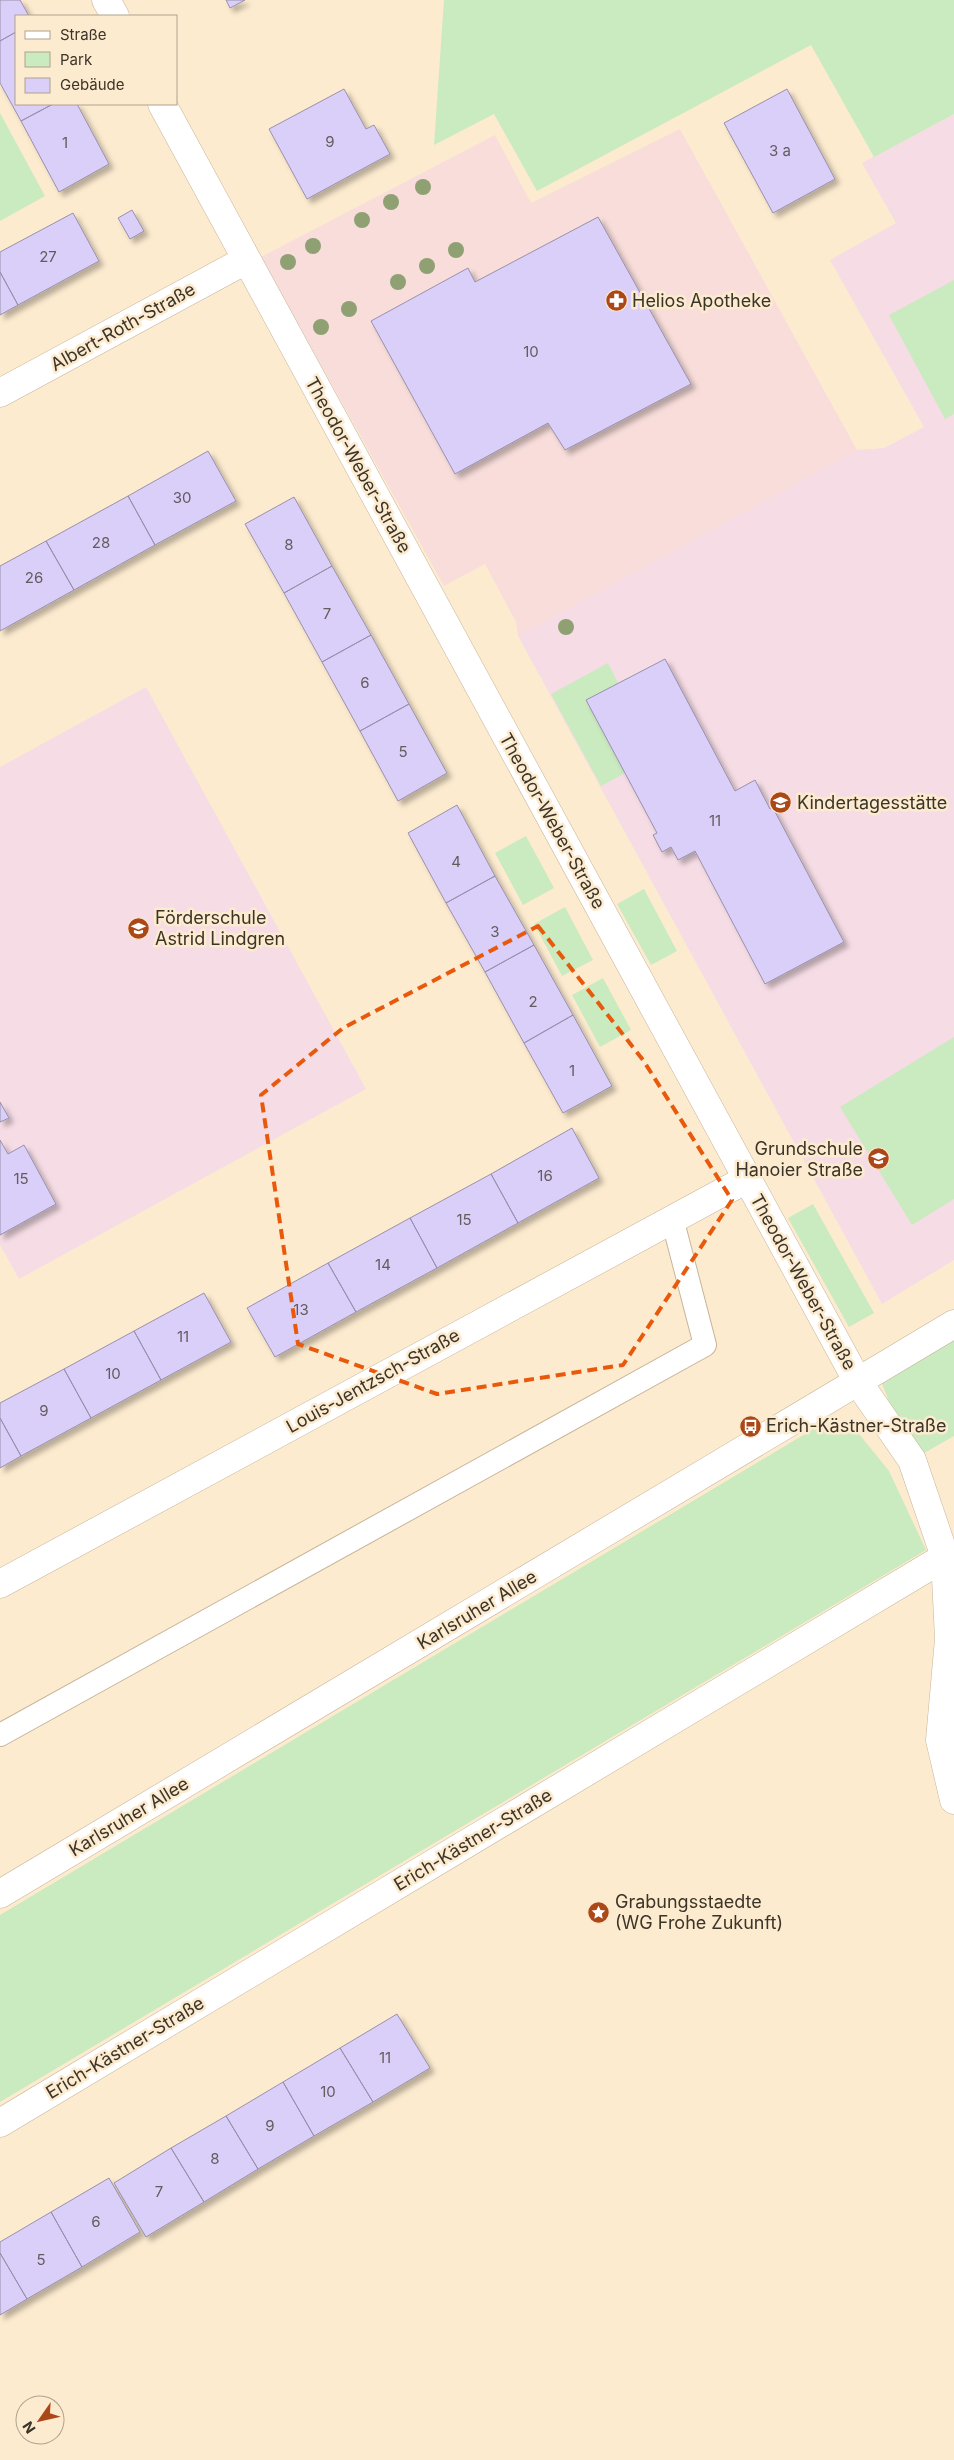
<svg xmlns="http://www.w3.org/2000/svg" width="954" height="2460" viewBox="0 0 954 2460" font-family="Inter,sans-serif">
  <defs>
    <filter id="shadow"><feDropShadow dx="4.5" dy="4.5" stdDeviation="2.5" flood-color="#0004"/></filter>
  </defs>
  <rect width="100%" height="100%" fill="#fdebcf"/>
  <!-- commercial -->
  <path fill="#f8ddda" d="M680,129L857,450L518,636L516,622L485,564L444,586L261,257L495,135L531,203Z"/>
  <!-- education -->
  <path fill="#f6dce5" d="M954,114V1260L882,1304L518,636L857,450L884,448L924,427L830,260L896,223L862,163Z
    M146,687L366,1089L19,1279L0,1245V767Z"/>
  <!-- green -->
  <path fill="#caeac0" d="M444,0H954V114L874,157L811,45L537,191L494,114L434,145Z
    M0,113L45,196L0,221Z
    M954,280V414L945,419L889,315Z
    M608,663L618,683L587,700L625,773L601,786L551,694Z
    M526,836L554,888L523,905L495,853Z
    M644,889L677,951L651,965L617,904Z
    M565,907L593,960L562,976L534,924Z
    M603,978L631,1030L600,1047L572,995Z
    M954,1037V1199L912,1225L840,1107Z
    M813,1204L874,1313L849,1327L788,1218Z
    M954,1324V1436L912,1460L877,1371Z
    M851,1424L889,1471L926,1550L0,2102V1915L820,1425Z"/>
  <!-- building -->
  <path fill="#dacff9" stroke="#9890ac" filter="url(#shadow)" d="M0,0H20L29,16H16V32L0,41Z
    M226,0H245L230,8Z
    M16,32V104H53L21,121L0,83V41Z
    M344,89L366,129L374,125L390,154L307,199L269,129Z
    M787,89L835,179L773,213L724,123Z
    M53,104H77L109,164L59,192L21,121Z
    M132,210L144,231L130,239L118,218Z
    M73,213L99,261L18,305L0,272V252Z
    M598,217L691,384L565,450L548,423L455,474L371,321L468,268L475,282Z
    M0,272L18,305L0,315Z
    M208,451L236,501L155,545L128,496Z
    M128,496L155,545L74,590L46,541Z
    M294,497L332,566L284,593L245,524Z
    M46,541L74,590L0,631V566Z
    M332,566L371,635L322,662L284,593Z
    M371,635L409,704L360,731L322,662Z
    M665,659L735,791L755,780L770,809L773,808L844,942L765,984L695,851L678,860L671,847L662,852L653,835L657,833L586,700Z
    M409,704L447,773L398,801L360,731Z
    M457,805L495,876L446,903L408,833Z
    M495,876L534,945L485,972L446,903Z
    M534,945L573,1015L524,1043L485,972Z
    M573,1015L612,1086L563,1113L524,1043Z
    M0,1102L9,1118L0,1122Z
    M572,1128L599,1178L518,1223L491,1174Z
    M0,1140L8,1154L24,1145L56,1204L0,1235Z
    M491,1174L518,1223L437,1268L410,1218Z
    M410,1218L437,1268L356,1312L328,1263Z
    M328,1263L356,1312L275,1357L247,1308Z
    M204,1293L231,1342L161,1380L134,1331Z
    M134,1331L161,1380L91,1418L64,1369Z
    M64,1369L91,1418L21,1456L0,1418V1403Z
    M0,1418L21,1456L0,1468Z
    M397,2014L430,2068L373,2102L340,2048Z
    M340,2048L373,2102L314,2136L283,2082Z
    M283,2082L314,2136L258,2169L226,2116Z
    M226,2116L258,2169L204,2202L171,2148Z
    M171,2148L204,2202L146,2237L114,2183Z
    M109,2178L140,2232L82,2267L51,2212Z
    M51,2212L82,2267L27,2299L0,2253V2242Z
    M0,2253L27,2299L0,2315Z"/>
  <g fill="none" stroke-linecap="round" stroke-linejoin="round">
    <defs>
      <path id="service" d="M0,1735L705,1345L672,1218"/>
      <path id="minor" d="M106,0L115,16
        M162,104L858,1382L912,1460L945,1557L949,1639L940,1740L954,1800
        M0,393L246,260
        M0,1584L747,1179
        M0,2123L945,1557"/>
      <path id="tertiary" d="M0,1894L954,1324"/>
    </defs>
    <!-- service casing -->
    <use href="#service" stroke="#c7b59a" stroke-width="24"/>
    <!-- minor casing -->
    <use href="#minor" stroke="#c7b59a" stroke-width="29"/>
    <!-- tertiary casing -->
    <use href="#tertiary" stroke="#c7b59a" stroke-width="29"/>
    <!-- service -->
    <use href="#service" stroke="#fff" stroke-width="22"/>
    <!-- minor -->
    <use href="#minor" stroke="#fff" stroke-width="28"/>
    <!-- tertiary -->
    <use href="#tertiary" stroke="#fff" stroke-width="28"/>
  </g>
  <!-- trees -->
  <g fill="#8fa072">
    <circle cx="423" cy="187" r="8"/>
    <circle cx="391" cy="202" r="8"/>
    <circle cx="362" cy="220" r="8"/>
    <circle cx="313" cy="246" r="8"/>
    <circle cx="456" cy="250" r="8"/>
    <circle cx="288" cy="262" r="8"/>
    <circle cx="427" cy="266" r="8"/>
    <circle cx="398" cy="282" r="8"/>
    <circle cx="349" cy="309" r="8"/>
    <circle cx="321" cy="327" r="8"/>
    <circle cx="566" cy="627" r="8"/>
  </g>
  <!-- marked area -->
  <path fill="none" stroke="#e8590c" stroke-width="4" stroke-dasharray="10 6" stroke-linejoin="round" d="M538,926L643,1060L732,1200L623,1365L437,1394L298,1344L261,1095L343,1028Z"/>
  <!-- icons -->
  <defs>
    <symbol id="pharmacy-disc" viewBox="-11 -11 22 22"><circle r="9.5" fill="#ac4818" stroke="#fdebcf"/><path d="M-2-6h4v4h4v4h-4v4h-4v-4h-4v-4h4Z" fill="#fff"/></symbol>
    <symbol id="school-disc" viewBox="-11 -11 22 22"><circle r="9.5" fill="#ac4818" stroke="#fdebcf"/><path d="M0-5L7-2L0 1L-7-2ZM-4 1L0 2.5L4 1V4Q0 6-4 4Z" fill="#fff"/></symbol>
    <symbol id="bus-disc" viewBox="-11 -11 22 22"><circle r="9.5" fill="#ac4818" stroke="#fdebcf"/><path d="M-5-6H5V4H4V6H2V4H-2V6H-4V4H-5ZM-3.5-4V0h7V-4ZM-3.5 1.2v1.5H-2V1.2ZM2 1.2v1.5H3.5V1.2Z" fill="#fff"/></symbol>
    <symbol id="sight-disc" viewBox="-11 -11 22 22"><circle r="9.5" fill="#ac4818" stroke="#fdebcf"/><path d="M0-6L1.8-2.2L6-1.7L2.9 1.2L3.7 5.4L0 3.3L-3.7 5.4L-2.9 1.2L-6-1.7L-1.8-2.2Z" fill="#fff"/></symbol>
  </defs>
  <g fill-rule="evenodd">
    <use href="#pharmacy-disc" x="604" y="288" width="25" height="25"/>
    <use href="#school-disc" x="768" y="790" width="25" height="25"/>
    <use href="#school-disc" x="126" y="916" width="25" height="25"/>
    <use href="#school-disc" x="866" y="1146" width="25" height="25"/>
    <use href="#bus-disc" x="738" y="1414" width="25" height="25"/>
    <use href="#sight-disc" x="586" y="1900" width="25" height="25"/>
  </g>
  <g text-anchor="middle" stroke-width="5" stroke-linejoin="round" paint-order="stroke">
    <!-- number labels -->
    <g font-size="15" fill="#635b5d">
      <text x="330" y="147">9</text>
      <text x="65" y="148">1</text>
      <text x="780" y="156">3 a</text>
      <text x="48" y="262">27</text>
      <text x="531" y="357">10</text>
      <text x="182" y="503">30</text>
      <text x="101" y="548">28</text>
      <text x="289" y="550">8</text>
      <text x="34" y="583">26</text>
      <text x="327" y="619">7</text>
      <text x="365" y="688">6</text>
      <text x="403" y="757">5</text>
      <text x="715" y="826">11</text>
      <text x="456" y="867">4</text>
      <text x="495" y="937">3</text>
      <text x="533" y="1007">2</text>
      <text x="572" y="1076">1</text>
      <text x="545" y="1181">16</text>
      <text x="21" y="1184">15</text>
      <text x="464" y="1225">15</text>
      <text x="383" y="1270">14</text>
      <text x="301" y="1315">13</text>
      <text x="183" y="1342">11</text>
      <text x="113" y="1379">10</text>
      <text x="44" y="1416">9</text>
      <text x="385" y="2063">11</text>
      <text x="328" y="2097">10</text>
      <text x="270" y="2131">9</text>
      <text x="215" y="2164">8</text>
      <text x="159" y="2197">7</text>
      <text x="96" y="2227">6</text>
      <text x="41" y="2265">5</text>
    </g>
    <!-- poi labels -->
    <g font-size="18" fill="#3b3429" stroke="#fdebcf" text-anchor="start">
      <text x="632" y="307">Helios Apotheke</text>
      <text x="797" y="809">Kindertagesstätte</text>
      <text x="155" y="924">Förderschule<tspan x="155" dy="21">Astrid Lindgren</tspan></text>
      <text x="863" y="1155" text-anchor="end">Grundschule<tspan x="863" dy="21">Hanoier Straße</tspan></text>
      <text x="766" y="1432">Erich-Kästner-Straße</text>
      <text x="615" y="1908">Grabungsstaedte<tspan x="615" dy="21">(WG Frohe Zukunft)</tspan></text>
    </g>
    <!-- street labels -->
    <g font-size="18" fill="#3b3429" stroke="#fdebcf">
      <text transform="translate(123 327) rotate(-29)" y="6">Albert-Roth-Straße</text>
      <text transform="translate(358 465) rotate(61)" y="6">Theodor-Weber-Straße</text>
      <text transform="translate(552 821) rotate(61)" y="6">Theodor-Weber-Straße</text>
      <text transform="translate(803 1282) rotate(61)" y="6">Theodor-Weber-Straße</text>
      <text transform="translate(373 1381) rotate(-29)" y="6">Louis-Jentzsch-Straße</text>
      <text transform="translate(477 1610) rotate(-31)" y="6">Karlsruher Allee</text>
      <text transform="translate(129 1817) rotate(-31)" y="6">Karlsruher Allee</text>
      <text transform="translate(473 1840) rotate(-31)" y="6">Erich-Kästner-Straße</text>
      <text transform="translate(125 2048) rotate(-31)" y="6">Erich-Kästner-Straße</text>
    </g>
  </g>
  <!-- legend -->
  <rect x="15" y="15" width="162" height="90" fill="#fdebcf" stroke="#afa28d"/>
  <rect x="25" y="31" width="25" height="8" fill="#ffffff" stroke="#afa28d"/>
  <text x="60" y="40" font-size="15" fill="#3b3429">Straße</text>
  <rect x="25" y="52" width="25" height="15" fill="#caeac0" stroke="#afa28d"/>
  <text x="60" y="65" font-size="15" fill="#3b3429">Park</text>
  <rect x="25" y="78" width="25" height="15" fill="#dacff9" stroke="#afa28d"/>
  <text x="60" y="90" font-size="15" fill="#3b3429">Gebäude</text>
  <!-- north arrow -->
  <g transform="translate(40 2420) rotate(236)"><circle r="24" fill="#fdebcf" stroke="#afa28d"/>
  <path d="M0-4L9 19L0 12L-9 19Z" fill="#ac4818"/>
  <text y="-8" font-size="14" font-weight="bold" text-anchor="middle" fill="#3b3429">N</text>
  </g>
</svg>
